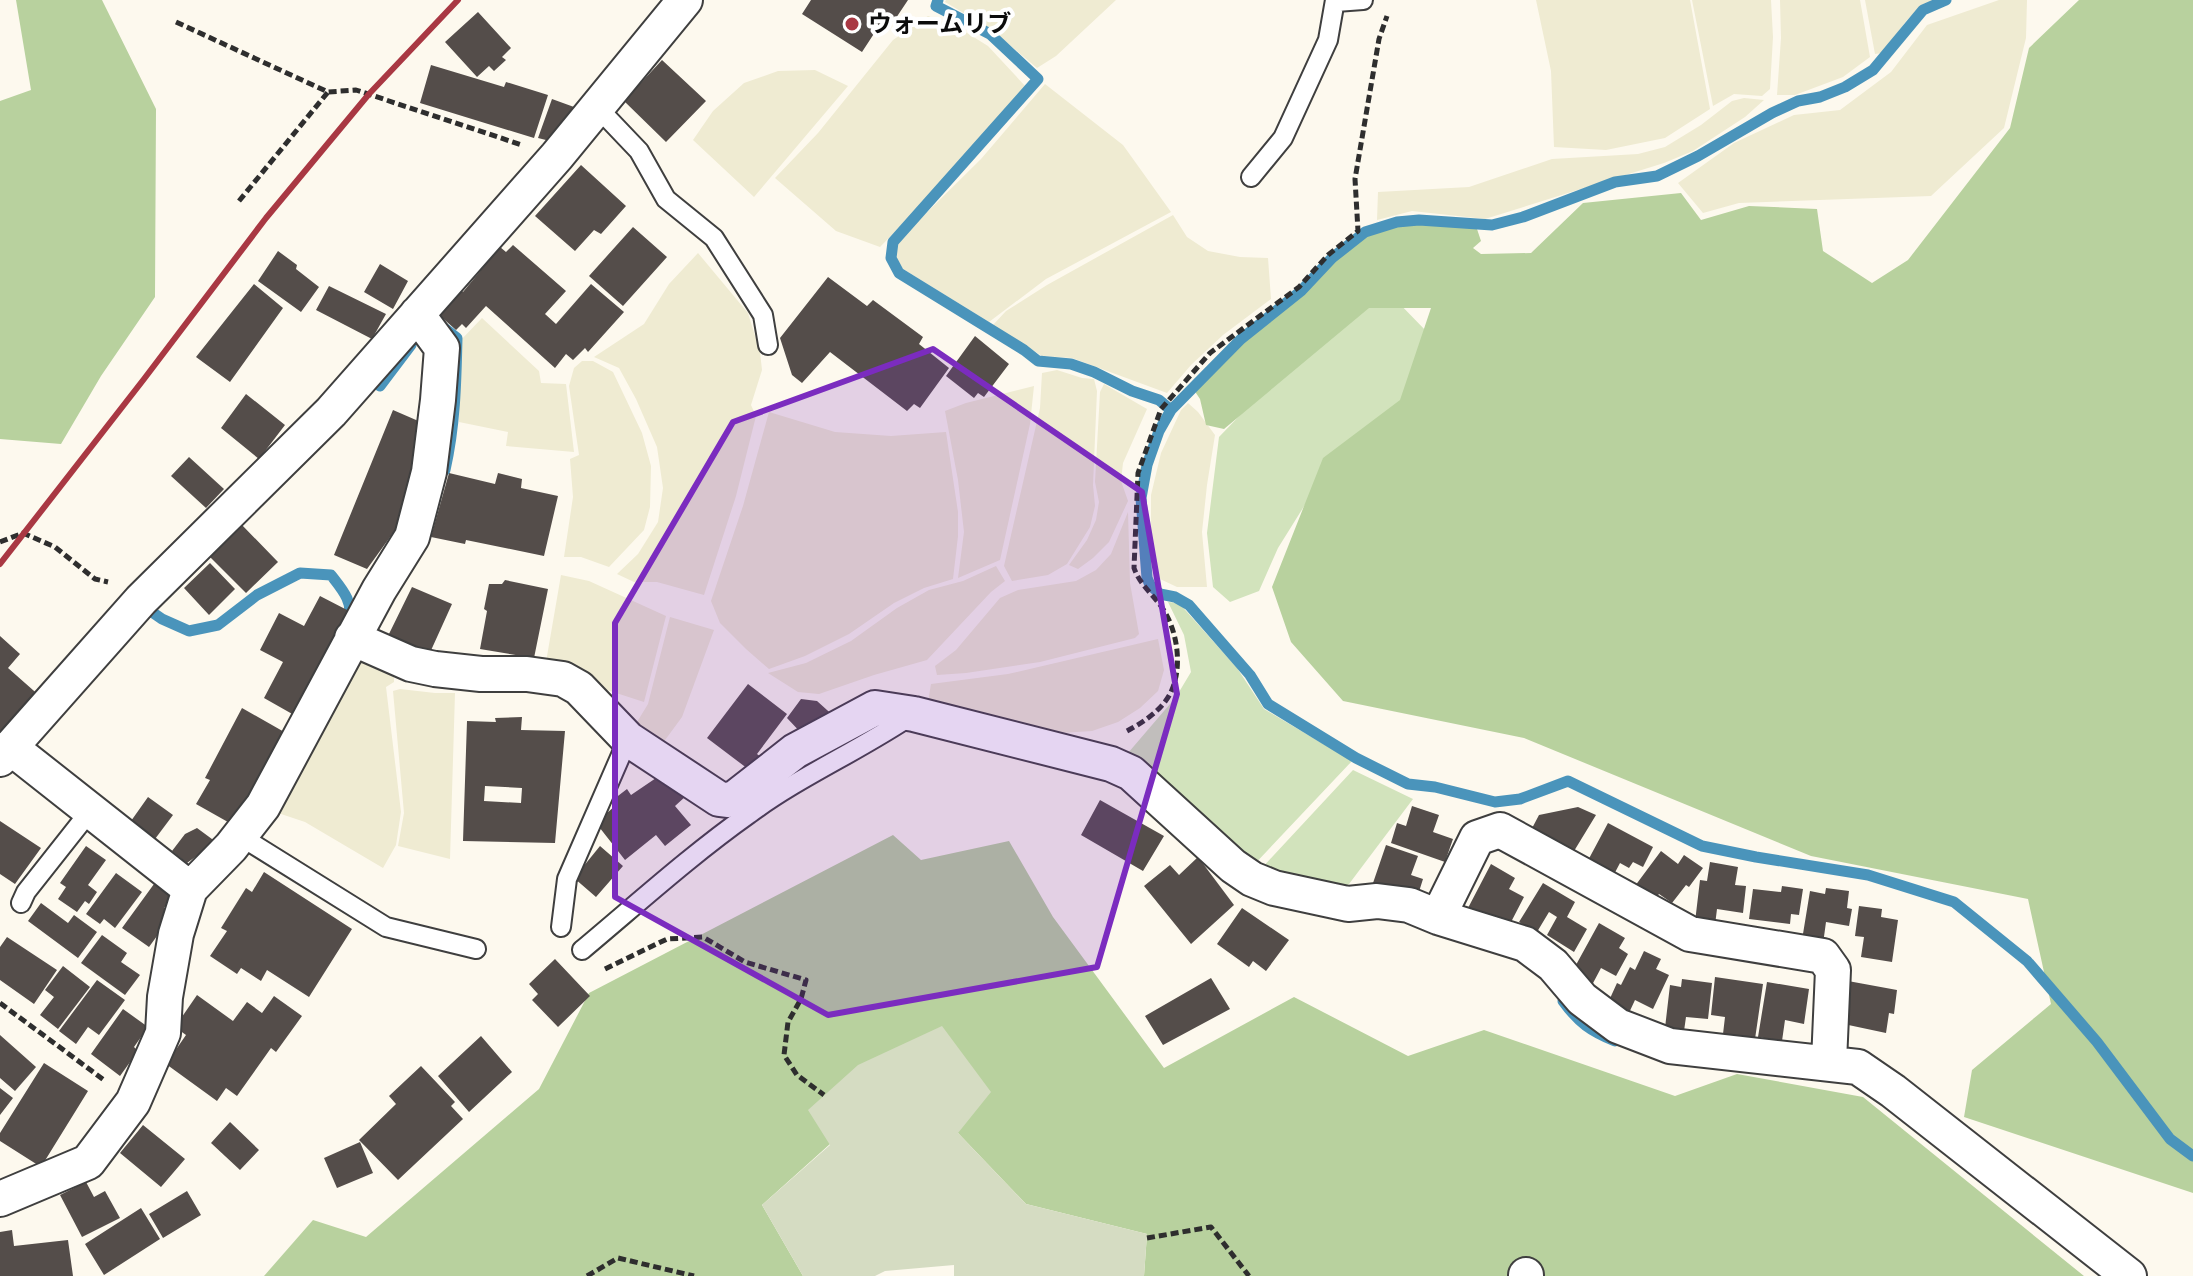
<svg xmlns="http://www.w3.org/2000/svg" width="2193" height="1276" viewBox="0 0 2193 1276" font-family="'Times New Roman','Noto Sans JP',serif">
  <rect width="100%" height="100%" fill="#fdf9ee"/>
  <!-- farmland -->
  <path fill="#efebd2" d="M946,0H1116L1056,56L1037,68L991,29L945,2Z
    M1536,0H1690L1710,109L1665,138L1606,150L1554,147L1551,71Z
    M1692,0H1771L1773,37L1770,89L1762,96L1734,94L1713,106Z
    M1780,0H1860L1870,57L1843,77L1795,95H1777L1781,38Z
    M1865,0H1936L1924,4L1907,20L1882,53L1875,54Z
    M1999,0H2027L2026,38L2004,128L1931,196L1739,203L1703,213L1678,183L1734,143L1794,115L1840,110L1891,72L1927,25Z
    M928,16L959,28L988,46L1026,87L919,207L880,247L836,231L775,178L818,133L893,40Z
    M815,70L848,86L754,197L693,140L713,111L744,83L778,71Z
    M1045,84L1123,145L1171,212L1046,279L989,322L903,269L895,259L896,243L981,159Z
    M1744,98L1764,100L1745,117L1693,151L1664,163L1485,219L1412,211L1377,220L1378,192L1469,187L1552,159L1638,154L1665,147L1701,125L1732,101Z
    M1173,215L1187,237L1208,251L1240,257L1268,258L1271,299L1223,335L1191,365L1167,393L1072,358L1042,356L993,325L1006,311L1047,285Z
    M698,253L748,313L760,352L762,370L751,405L756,416L736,496L704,595L657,582H634L617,574L638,554L658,522L663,488L657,447L636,399L619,368L594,357L644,324L669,284Z
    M482,318L539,371L541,383L566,384L574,452L506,446L508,432L459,422V342Z
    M582,361H593L613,372L642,433L651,466L650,507L644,530L609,567L581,557H564L573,497L570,459L579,455L569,386L574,368Z
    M1057,370L1082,378L1094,379L1097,391L1093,485L1095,506L1090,527L1067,564L1048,575L1012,581L1004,566L1040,408L1042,373Z
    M1104,384L1147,409L1123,463L1121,481L1128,501L1109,542L1093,558L1078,569L1069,565L1087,540L1096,520L1099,502L1095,482L1100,392Z
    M1034,386L1030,424L1000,560L958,578L964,532L958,480L945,411L966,403Z
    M1188,403L1198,412L1215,435L1207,485L1202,532L1207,587H1177L1160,579L1151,562V495L1161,453L1181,410Z
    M769,412L835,432L891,436L946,432L958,512V536L953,579L924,588L894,603L849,634L805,656L769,669L746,649L720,623L711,601L743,506Z
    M1128,512L1130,583L1139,634L1135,638L1040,662L966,673L937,675L935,666L956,650L1000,598L1018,590L1076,581L1096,570L1111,554Z
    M996,566L1005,581L991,592L927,660L874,675L819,694L798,692L768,673L806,663L851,641L897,608L929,590L963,581Z
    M561,575L589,581L666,616L644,702L607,690L584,669L566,662H546Z
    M670,617L714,630L682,717L657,751L631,732L648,704Z
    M1158,639L1164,670L1158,691L1140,708L1118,722L1092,731L1061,733L1024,729L928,702L931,684L1008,674Z
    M364,652L394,670V682L386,687L401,812L396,845L383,868L305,822L275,812Z
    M400,689L435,693H455L450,859L398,846L404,813L393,691Z"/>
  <!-- green -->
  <path fill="#d2e3bc" d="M1393,297L1428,333L1405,397L1331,463L1278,548L1259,591L1230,602L1213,587L1207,533L1219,437L1349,302Z
    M1168,602L1179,603L1237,668L1264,709L1352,761L1250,869L1128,753L1176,697L1191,672L1184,635Z
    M1353,770L1413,799L1343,892L1260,870Z"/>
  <!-- forest -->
  <path fill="#b8d19e" d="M16,0H102L156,109L155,297L101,376L61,444L0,439V101L31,90Z
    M2079,0H2193V1193L1964,1117L1972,1070L2051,1004L2028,899L1811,856L1524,738L1343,701L1291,642L1272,587L1323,458L1400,400L1431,308H1369L1224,429L1206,425L1200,399L1194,390L1244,339L1303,292L1334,259L1366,234L1397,223L1418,221L1470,225L1477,229L1481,241L1473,248L1481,254L1531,253L1583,203L1681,193L1701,220L1749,206L1817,209L1823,251L1872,283L1908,260L2010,128L2029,48Z
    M893,835L921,860L1009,841L1053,917L1164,1068L1294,997L1408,1056L1484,1030L1675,1096L1737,1074L1863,1097L2084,1276H1144L1147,1234L1026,1204L958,1133L830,1144L762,1205L803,1276H264L313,1220L366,1237L539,1089L589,993Z"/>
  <!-- cemetery -->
  <path fill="#d5dcc2" d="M942,1026L991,1092L958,1133L1026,1204L1147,1234L1144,1276H954V1265L885,1271L875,1276H803L762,1205L830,1145L808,1110L858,1065Z"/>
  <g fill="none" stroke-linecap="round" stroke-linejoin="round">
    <!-- stream -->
    <path stroke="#4a94bb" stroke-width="11" d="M938,0L936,6L990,34L1038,79L893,242L891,258L899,273L1024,350L1038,361L1071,364L1094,372L1132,391L1159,400L1171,410
      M1946,0L1923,10L1873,70L1845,87L1820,97L1798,101L1772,113L1698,156L1657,176L1615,182L1523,217L1492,225L1419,220L1397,222L1365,232L1332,258L1301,291L1241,339L1171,410L1159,431L1147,465L1141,498L1147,578L1150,585L1160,594L1175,597L1189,605L1250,675L1268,704L1356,758L1408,784L1435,787L1495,802L1520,799L1568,781L1702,846L1756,857L1868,875L1954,902L2027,961L2097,1042L2170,1139L2193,1156
      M443,327L457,338C456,383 455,426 445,470
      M380,386L411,345
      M149,610L162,619L189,631L218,625L257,595L300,573L331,575C341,588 355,603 348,620
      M1563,1001C1579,1023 1591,1031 1615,1041"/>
  </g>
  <!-- building -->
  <path fill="#544d4a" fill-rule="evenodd" d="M811,0H908L894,21L879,26L862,52L802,14Z
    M478,12L511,48L502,57L506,60L494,71L489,66L477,77L445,42Z
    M662,60L706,101L666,142L624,101Z
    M431,65L504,87L506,82L548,95L534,138L420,103Z
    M552,99L574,107L550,141L538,138Z
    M581,165L626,206L601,234L594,230L575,251L535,216Z
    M633,227L667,257L623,306L589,276Z
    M513,245L566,291L545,314L556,324L591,284L624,312L588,352L585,348L573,360L566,354L555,368L486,306L466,328L462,324L456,330L438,314L458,288L463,292L500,247L506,252Z
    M278,251L297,265L296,269L319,287L301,312L258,281Z
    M380,264L408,281L393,309L364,292Z
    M828,277L867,306L873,300L923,337L919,344L949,368L920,408L914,404L907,411L830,352L802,383L792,375L780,338Z
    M254,284L283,308L230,382L196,357Z
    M329,286L386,314L372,339L316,310Z
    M975,336L1009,364L984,397L978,393L974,398L946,376Z
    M246,394L285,425L259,459L221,428Z
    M393,410L423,423L406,515L367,569L334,555Z
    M189,457L224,489L206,508L171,476Z
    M449,473L495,484L498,473L522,479L521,488L558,496L544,556L466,540L465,544L431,537Z
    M241,524L278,562L246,593L209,556Z
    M210,563L235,589L209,615L184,588Z
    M505,580L548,589L534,658L480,649L487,611L484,609L489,584H502Z
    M412,587L452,604L428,657L387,638Z
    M320,596L349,611L294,715L264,698L283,662L260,650L279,613L304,626Z
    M0,636L20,654L8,668L42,698L0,734Z
    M748,684L787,714L757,754L762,758L752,772L707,738Z
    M801,699L817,701L837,719L804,736L787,718Z
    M242,708L286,733L235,826L196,804L210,780L205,778Z
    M522,717L521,730L565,731L555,843L463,841L467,721L496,722L495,718ZM485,786L522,788L521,803L484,801Z
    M659,776L686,796L675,806L691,825L665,846L656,835L625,860L596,823L617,804L614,799L627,789L631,795Z
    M148,797L173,815L155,839L131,821Z
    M1100,800L1164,836L1143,871L1081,835Z
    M1412,806L1439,815L1433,832L1453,839L1445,862L1391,843L1397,823L1406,826Z
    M1578,807L1596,815L1571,856L1529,834L1539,815Z
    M0,821L41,848L15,884L0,874Z
    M1608,823L1653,847L1643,867L1633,862L1629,868L1620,863L1611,880L1585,866Z
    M197,828L216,842L187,863L172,851L185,834Z
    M1386,845L1418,856L1411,875L1423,879L1417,898L1373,883Z
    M86,846L106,860L88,885L97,892L89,904L85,901L77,912L58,899L66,887L60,883Z
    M600,846L623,866L596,897L574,878Z
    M1661,851L1678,864L1684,855L1703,868L1689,887L1686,885L1672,903L1659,894L1651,904L1632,890Z
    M1198,857L1234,905L1191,944L1144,886L1170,865L1179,875Z
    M1710,862L1738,867L1735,885L1746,886L1743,913L1717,909L1715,925L1695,922L1700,880L1707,881Z
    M1491,864L1515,878L1509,889L1524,897L1510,924L1494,915L1492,920L1468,908Z
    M264,872L352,929L309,997L267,970L261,981L241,968L237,974L210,956L227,931L221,928L246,888L252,892Z
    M116,873L142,892L115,928L104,919L100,924L86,914Z
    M1543,883L1575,902L1567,917L1587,929L1574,952L1547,935L1557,917L1549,912L1537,932L1519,922Z
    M154,884L172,897L164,908L168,912L161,922L165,925L149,947L122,928Z
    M1782,886L1803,889L1799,915L1791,914L1790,924L1749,919L1753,889L1781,892Z
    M1826,888L1849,891L1847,908L1852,909L1849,926L1826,922L1823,944L1802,940L1810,891L1825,894Z
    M41,903L68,923L74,915L97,932L78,958L28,921Z
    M1859,906L1882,909L1881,917L1898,920L1892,962L1861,957L1864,937L1855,936Z
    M1242,908L1289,940L1266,971L1253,961L1249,967L1217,944Z
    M1599,923L1625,938L1619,948L1628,954L1616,976L1601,968L1592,985L1571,974Z
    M102,935L127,953L121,962L140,975L125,995L81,963Z
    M7,937L57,970L34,1004L0,980V947Z
    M1644,951L1661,959L1656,969L1669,975L1653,1009L1635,1000L1628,1015L1607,1005L1617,983L1621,985L1630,967L1635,970Z
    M555,959L590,996L558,1027L532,1000L538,994L529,984Z
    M63,966L90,987L58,1029L40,1015L54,997L45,990Z
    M1715,977L1763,984L1755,1039L1723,1034L1725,1017L1711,1015Z
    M1211,978L1230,1009L1163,1045L1145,1016Z
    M1682,979L1712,983L1708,1019L1686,1017L1684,1031L1665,1028L1670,985L1681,987Z
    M97,980L125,1000L99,1035L88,1027L76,1044L59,1031Z
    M1848,981L1897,990L1894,1014L1889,1013L1886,1033L1839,1023Z
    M1767,982L1809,989L1804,1024L1785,1020L1782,1041L1758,1037Z
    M197,995L233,1021L247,1002L262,1013L274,996L302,1016L276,1052L271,1048L237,1096L226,1088L217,1101L166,1064L186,1035L175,1027Z
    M123,1009L148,1027L134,1047L138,1051L120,1076L91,1054Z
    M0,1035L36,1067L15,1091L0,1078Z
    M481,1036L512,1072L469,1112L438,1076Z
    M44,1063L88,1091L41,1167L0,1141V1133Z
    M421,1066L455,1102L451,1106L463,1119L398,1180L359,1140L396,1104L389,1096Z
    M0,1088L13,1098L0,1115Z
    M230,1122L259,1150L240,1170L211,1143Z
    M143,1125L185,1159L161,1187L120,1153Z
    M360,1142L373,1173L337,1188L324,1158Z
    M86,1182L94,1197L105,1191L120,1218L82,1237L60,1195Z
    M187,1191L201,1215L163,1238L149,1214Z
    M141,1208L160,1239L104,1275L85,1244Z
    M12,1230L14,1246L68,1240L73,1276H0V1232Z"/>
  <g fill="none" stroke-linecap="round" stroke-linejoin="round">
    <defs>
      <path id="lane" d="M1336,2L1363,0
        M598,108L639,151L666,199L714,238L763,315L768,345
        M1251,177L1283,138L1328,40L1335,0
        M240,836L386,927L476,949
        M21,903L26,892L90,811
        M561,927L567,879L628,739
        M582,950C637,904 691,855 749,814C800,776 859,751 912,715"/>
      <path id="street" d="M352,638L411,664L435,669L481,674H527L563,679L579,688L628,739L719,799L727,800L735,798L795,751L875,708L914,714L1111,764L1131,773L1233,866L1252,879L1274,888L1348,904L1377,901L1409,905L1438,917L1525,944L1553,965L1582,999L1618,1026L1670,1046L1858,1067L1893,1091L2129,1276
        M10,747L190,889
        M0,759L141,600L331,412L557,156L685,0
        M1438,917L1477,838L1500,830L1690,934L1823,956L1833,970L1829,1062
        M0,1199L88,1162L133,1102L163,1033L165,997L176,934L190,889L231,847L263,806L379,590L412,537L429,472L438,400L442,348L417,314
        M1526,1276V1275"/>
    </defs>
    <!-- lane casing -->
    <use href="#lane" stroke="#3f3f3f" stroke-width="22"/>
    <!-- street casing -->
    <use href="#street" stroke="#3f3f3f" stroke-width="38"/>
    <!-- path -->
    <path stroke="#2e2e2e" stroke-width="5" stroke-dasharray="8 4" stroke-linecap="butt" d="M176,22L328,92L356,90L522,145
      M239,201L328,92
      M0,542L23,533L55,547L95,579L108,582
      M1127,731C1142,723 1161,711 1170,694C1183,669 1178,632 1163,609C1153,594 1140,585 1134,568L1138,473L1161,409L1210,353L1299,287L1328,255L1358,231L1355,179L1379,39L1387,16
      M605,969L667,939L703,937L745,962L806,980L801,999L788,1022L784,1055L797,1075L824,1095
      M0,1003L104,1080
      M1147,1238L1211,1227L1249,1276
      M587,1276L618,1258L694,1276"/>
    <!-- lane -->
    <use href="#lane" stroke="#fff" stroke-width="18"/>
    <!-- street -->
    <use href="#street" stroke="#fff" stroke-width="34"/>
    <!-- rail -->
    <path stroke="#a93843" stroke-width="6" d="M0,564L144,379L266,218L369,94L458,0"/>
  </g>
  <!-- marked area -->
  <path fill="#7b2cbf" fill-opacity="0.2" stroke="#7b2cbf" stroke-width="6" stroke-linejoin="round" d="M933,349L1142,492L1177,694L1097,967L828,1015L615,897V623L733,422Z"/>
  <!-- markers -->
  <circle fill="#a93843" stroke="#fff" stroke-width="3" cx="852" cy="24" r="8"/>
  <g text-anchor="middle" stroke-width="8" stroke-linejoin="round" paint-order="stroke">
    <!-- poi labels -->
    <g font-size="24" font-weight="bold" fill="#0c0c0c" stroke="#fff" text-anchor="start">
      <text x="868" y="32">ウォームリブ</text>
    </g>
  </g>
</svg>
